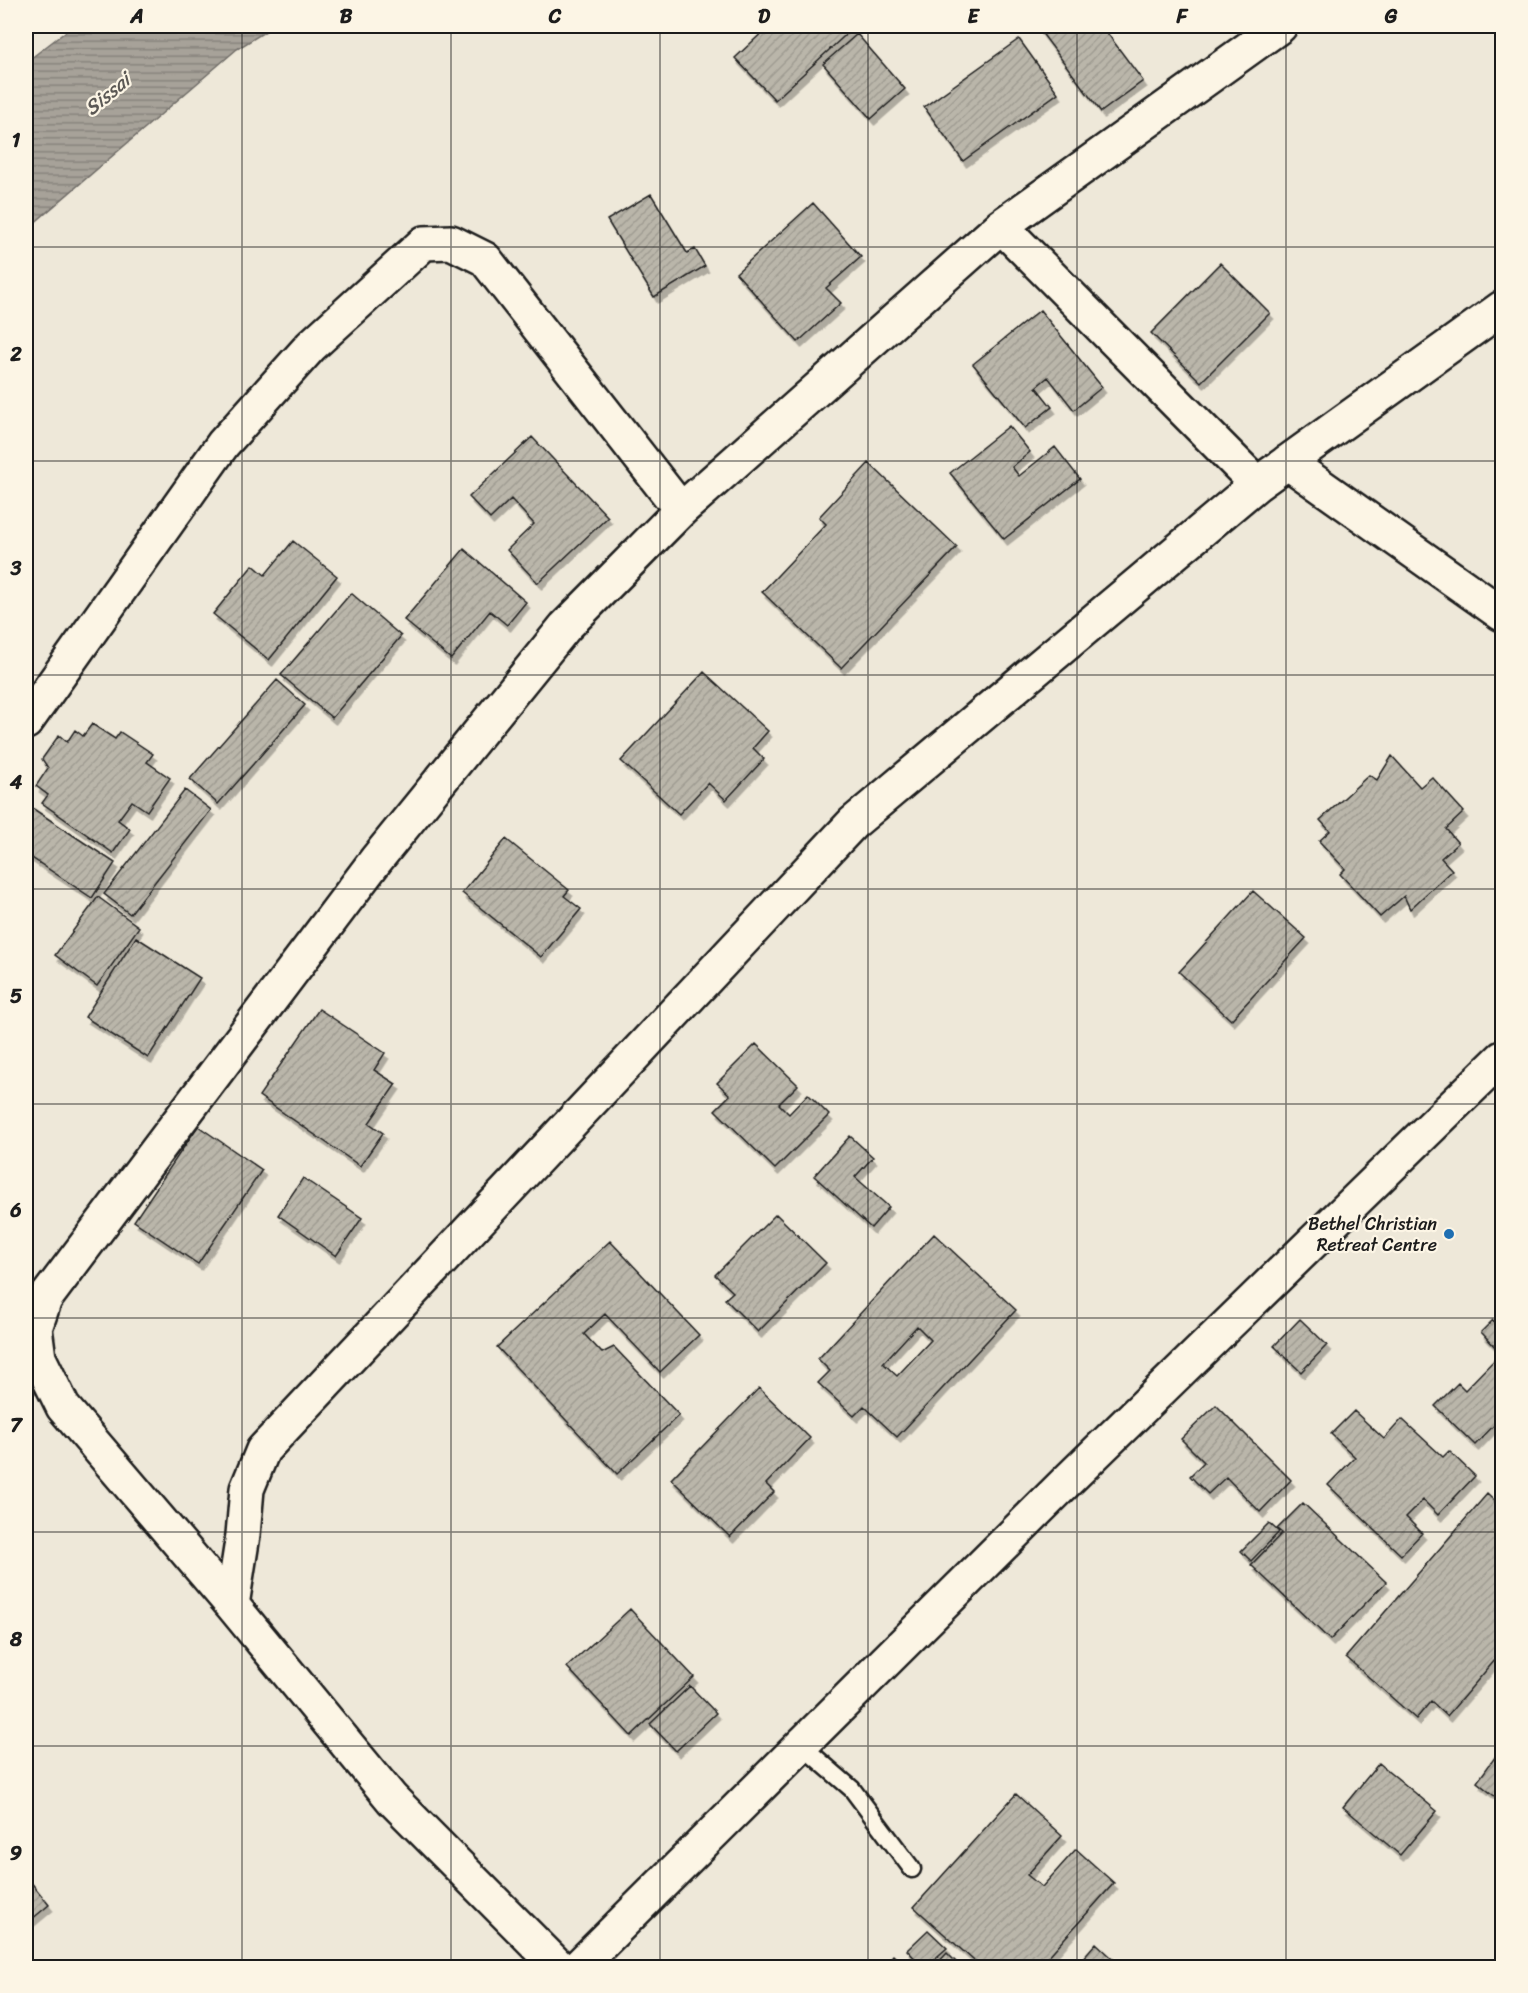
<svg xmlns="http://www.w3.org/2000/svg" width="1528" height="1993" viewBox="0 0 1528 1993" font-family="Sriracha,sans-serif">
  <defs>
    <pattern id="water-rules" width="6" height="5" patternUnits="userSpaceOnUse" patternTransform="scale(1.5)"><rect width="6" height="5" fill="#a7a299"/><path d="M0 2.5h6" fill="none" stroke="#87837c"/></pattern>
    <pattern id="building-hatch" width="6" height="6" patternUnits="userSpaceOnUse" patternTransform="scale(1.5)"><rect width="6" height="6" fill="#bab6aa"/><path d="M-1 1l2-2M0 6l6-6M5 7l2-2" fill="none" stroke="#9f9c92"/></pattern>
    <filter id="shadow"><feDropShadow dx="3.5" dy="6" stdDeviation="0" flood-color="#0004"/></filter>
  </defs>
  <rect width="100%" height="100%" fill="#eee8d9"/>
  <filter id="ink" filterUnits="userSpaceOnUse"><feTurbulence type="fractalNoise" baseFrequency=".0167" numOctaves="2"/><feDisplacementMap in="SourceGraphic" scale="12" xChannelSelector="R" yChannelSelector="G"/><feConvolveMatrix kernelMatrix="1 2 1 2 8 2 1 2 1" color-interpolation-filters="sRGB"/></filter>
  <g filter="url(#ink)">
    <!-- water -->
    <path fill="url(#water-rules)" stroke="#6f6c67" stroke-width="1.5" d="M73,26H274L237,49L26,230V62Z"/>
    <!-- building -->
    <path fill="url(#building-hatch)" stroke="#1c1c1c" stroke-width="1.5" fill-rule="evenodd" filter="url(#shadow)" d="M769,26H855L775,100L735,58Z
      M1041,26H1102L1143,81L1101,112L1038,28Z
      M857,34L905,89L871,119L823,64Z
      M1019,39L1058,93L963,161L924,107Z
      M651,194L687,253L695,249L705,266L654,297L607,220Z
      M813,203L861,257L826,288L841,303L798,342L736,273Z
      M1220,263L1270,313L1201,382L1151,333Z
      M1040,310L1102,387L1074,410L1048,377L1036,387L1052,407L1025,428L973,364Z
      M1009,426L1030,452L1012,467L1019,476L1055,447L1080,479L1004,539L950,473Z
      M532,437L608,517L538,583L507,550L534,524L511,499L490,519L469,497Z
      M869,463L957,547L841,668L762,592L826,524L819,517Z
      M293,541L337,576L269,660L213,614L253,565L265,575Z
      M464,549L526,602L507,625L490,611L451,659L404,620Z
      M351,593L401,636L332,718L281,675Z
      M704,672L768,731L753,748L764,759L726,800L708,783L679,814L621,761Z
      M277,680L305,705L218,804L190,779Z
      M92,724L115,739L120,732L153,754L147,762L170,778L147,811L132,801L118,820L130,829L113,853L42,803L48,795L36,786L48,768L42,759L59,735L67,742L75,730L83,736Z
      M1392,756L1420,787L1432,777L1464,812L1446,829L1458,843L1441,858L1452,870L1410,909L1404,896L1380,917L1340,874L1345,869L1319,841L1330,831L1320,820L1369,775L1377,780Z
      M185,790L211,810L130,914L104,894Z
      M26,804L115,863L92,898L26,854Z
      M506,839L569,890L564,896L581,909L541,957L462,893Z
      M1253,891L1306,938L1231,1020L1179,972Z
      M98,897L139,927L97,986L55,955Z
      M136,937L200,978L148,1058L85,1017Z
      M319,1009L385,1053L374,1070L396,1084L369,1123L383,1133L360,1166L259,1096Z
      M756,1044L798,1085L779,1104L789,1114L808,1094L829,1115L775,1169L715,1110L730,1095L717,1083Z
      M198,1126L262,1170L198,1264L134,1221Z
      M850,1136L873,1157L855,1177L889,1207L871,1228L814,1176Z
      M303,1178L362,1218L336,1256L278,1215Z
      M776,1214L826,1263L758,1332L725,1299L733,1292L715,1275Z
      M934,1234L1016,1310L897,1437L864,1406L854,1416L818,1383L830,1371L818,1359ZM917,1326L931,1340L897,1376L883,1363Z
      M610,1241L699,1335L660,1372L605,1314L584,1334L602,1353L614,1347L679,1415L617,1474L497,1347Z
      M1300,1319L1327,1345L1301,1372L1274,1346Z
      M1493,1320L1502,1329V1347L1499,1351L1481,1332Z
      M1502,1352V1417L1475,1445L1435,1406L1458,1383L1465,1390Z
      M759,1388L810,1438L766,1484L774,1492L730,1537L671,1479Z
      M1216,1405L1291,1480L1260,1512L1226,1477L1208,1494L1190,1476L1204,1462L1181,1439Z
      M1354,1411L1384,1439L1402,1419L1443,1457L1449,1451L1475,1476L1438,1515L1423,1500L1406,1517L1422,1533L1401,1555L1328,1485L1355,1457L1331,1434Z
      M1487,1494L1502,1508V1652L1447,1716L1431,1701L1416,1719L1346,1657Z
      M1303,1503L1386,1582L1330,1640L1251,1565L1282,1533L1277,1529Z
      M1269,1523L1279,1532L1251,1561L1241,1551Z
      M630,1609L694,1677L631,1736L567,1667Z
      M690,1686L716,1713L676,1751L650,1724Z
      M1498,1753L1502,1756V1802L1477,1782Z
      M1379,1763L1437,1811L1400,1855L1343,1807Z
      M1016,1794L1062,1836L1027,1875L1042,1887L1076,1849L1114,1883L1038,1968H982L914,1907Z
      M26,1876L49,1905L26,1924Z
      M928,1930L947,1948L924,1968L907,1950Z
      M1096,1943L1123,1968H1074Z
      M947,1953L962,1968H933Z
      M893,1955L907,1968H882Z"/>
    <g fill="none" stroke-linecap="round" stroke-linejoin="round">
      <defs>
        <path id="lane" d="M801,1745L852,1789L912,1869"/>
        <path id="street" d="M1001,226L1257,484
          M1287,462L1502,614
          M26,722L223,444L311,346L424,243L451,242L485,259L681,510
          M232,1605L243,1535L247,1489L263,1450L853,823L1257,484L1502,308
          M560,1968L392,1799L232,1605L63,1407L39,1358L35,1328L45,1299L376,860L565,627L681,510L1001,226L1280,26
          M577,1968L1066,1482L1502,1058"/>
      </defs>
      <!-- lane casing -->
      <use href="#lane" stroke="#1c1c1c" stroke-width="21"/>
      <!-- street casing -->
      <use href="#street" stroke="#1c1c1c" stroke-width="38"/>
      <!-- lane -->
      <use href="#lane" stroke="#fcf5e5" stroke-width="16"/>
      <!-- street -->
      <use href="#street" stroke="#fcf5e5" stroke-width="33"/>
    </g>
  </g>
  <!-- grid -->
  <path fill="none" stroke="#1c1c1c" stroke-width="1.5" stroke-opacity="0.55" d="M242,26V1968M451,26V1968M660,26V1968M868,26V1968M1077,26V1968M1286,26V1968M26,247H1502M26,461H1502M26,675H1502M26,889H1502M26,1104H1502M26,1318H1502M26,1532H1502M26,1746H1502"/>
  <!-- markers -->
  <circle fill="#1f6fb2" stroke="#fcf5e5" stroke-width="2" cx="1449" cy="1234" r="6"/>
  <g text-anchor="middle" stroke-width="4.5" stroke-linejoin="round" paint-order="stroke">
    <!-- poi labels -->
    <g font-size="18" fill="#1c1c1c" stroke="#fcf5e5" text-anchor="end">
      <text x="1437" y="1230">Bethel Christian<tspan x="1437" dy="21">Retreat Centre</tspan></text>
    </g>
    <!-- water labels -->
    <g font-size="20" font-style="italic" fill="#5b5854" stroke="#fcf5e5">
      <text transform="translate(107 94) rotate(-40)" y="7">Sissai</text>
    </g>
  </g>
  <!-- margin -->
  <rect width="1528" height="1993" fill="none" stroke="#fcf5e5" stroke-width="66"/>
  <rect x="33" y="33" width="1462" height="1927" fill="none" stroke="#1c1c1c" stroke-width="2"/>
  <g font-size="20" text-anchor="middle" font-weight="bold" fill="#1c1c1c">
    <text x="137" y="23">A</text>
    <text x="346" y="23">B</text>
    <text x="555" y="23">C</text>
    <text x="764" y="23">D</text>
    <text x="973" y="23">E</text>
    <text x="1182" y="23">F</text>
    <text x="1391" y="23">G</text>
    <text x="16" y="147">1</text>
    <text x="16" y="361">2</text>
    <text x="16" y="575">3</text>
    <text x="16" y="789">4</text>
    <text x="16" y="1003">5</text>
    <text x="16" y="1217">6</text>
    <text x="16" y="1432">7</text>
    <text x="16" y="1646">8</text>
    <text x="16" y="1860">9</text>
  </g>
</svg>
